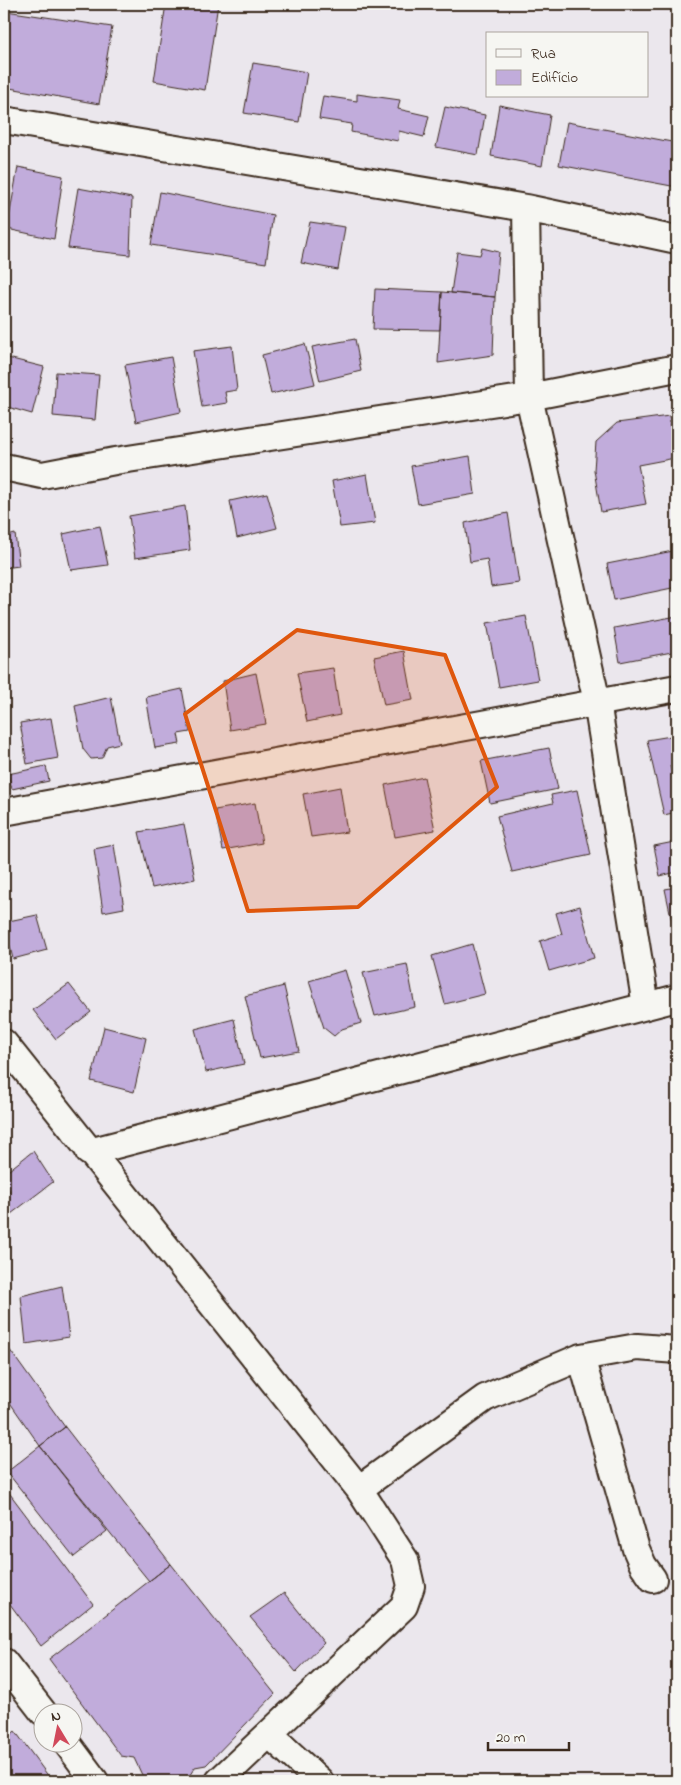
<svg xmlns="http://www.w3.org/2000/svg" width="681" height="1785" viewBox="0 0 681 1785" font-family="'Indie Flower',sans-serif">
  <rect width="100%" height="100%" fill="#ebe7ed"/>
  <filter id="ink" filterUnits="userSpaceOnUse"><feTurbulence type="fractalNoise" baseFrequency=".02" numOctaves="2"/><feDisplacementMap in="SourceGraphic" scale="10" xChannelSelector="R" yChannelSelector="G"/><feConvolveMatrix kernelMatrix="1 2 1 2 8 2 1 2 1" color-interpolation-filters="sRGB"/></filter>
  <g filter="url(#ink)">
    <!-- building -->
    <path fill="#c1acdb" stroke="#3b2a1e" d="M166,4H218L205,90L154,81Z
      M6,11L112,27L99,104L4,87V23Z
      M253,63L307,72L299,122L244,113Z
      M357,94L400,100L398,109L429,116L424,137L399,131L398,141L351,132L352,124L319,119L323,96L357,101Z
      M499,105L550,115L542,166L491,156Z
      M445,107L485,115L478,155L436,147Z
      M567,122L677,143V187L559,165Z
      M18,167L63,176L54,239L7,229Z
      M78,188L132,198L130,255L68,248Z
      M160,192L273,215L266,263L151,245Z
      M310,222L345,227L338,270L301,263Z
      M482,248L499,252L495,297L451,293L457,252L480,255Z
      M375,289L442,292L440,330L373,329Z
      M442,292L495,297L493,355L438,363Z
      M355,339L361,371L320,381L312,347Z
      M305,344L315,384L271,394L262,355Z
      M232,346L237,390L225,392L227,403L202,407L193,351Z
      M171,357L181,412L136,422L125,365Z
      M8,358L44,367L32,414L4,406V371Z
      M56,372L99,375L95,420L53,416Z
      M669,416L675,458L638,465L646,504L601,512L594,470L596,442L617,423Z
      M470,456L475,494L418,504L411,466Z
      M367,474L375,523L340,527L332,481Z
      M267,493L277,528L237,538L230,501Z
      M185,506L190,550L135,558L129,516Z
      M508,513L519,583L491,587L487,559L470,562L465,523Z
      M100,526L108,565L71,570L63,534Z
      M15,534L19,566L4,568V537Z
      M673,551L677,587L614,600L607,564Z
      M526,616L538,680L499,687L487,623Z
      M677,616V651L620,662L614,628Z
      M404,651L413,700L384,705L374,657Z
      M333,668L340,715L307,722L297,673Z
      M256,673L266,724L230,730L223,681Z
      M182,689L190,732L178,734L180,744L155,748L146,697Z
      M111,697L120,743L107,746L102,758L91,759L83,749L75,706Z
      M51,718L58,758L27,764L20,723Z
      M677,735V764L670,766L674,780H677V812L664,815L647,740Z
      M549,748L558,789L490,803L481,761Z
      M46,766L49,781L12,789L8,774Z
      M424,777L435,830L395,837L385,785Z
      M340,787L347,832L311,837L303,794Z
      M577,790L591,855L512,872L497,816L553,803L551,795Z
      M255,803L262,843L223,850L215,810Z
      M184,824L195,879L152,888L139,832Z
      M674,842L677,856V872L660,876L654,846Z
      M114,845L124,908L103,912L94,849Z
      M677,887V945L665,889Z
      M580,906L594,958L549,971L540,941L562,934L556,913Z
      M37,915L47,950L13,959L4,922Z
      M472,944L485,994L445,1004L432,956Z
      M407,964L415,1007L375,1016L363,973Z
      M345,970L361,1023L342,1029L334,1036L324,1028L309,981Z
      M69,984L91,1012L56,1039L33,1010Z
      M284,986L299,1051L260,1058L245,996Z
      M234,1019L244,1064L206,1072L195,1029Z
      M104,1027L146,1038L134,1092L91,1081Z
      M33,1151L53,1182L7,1217L4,1213V1197L10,1191L4,1182V1174Z
      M62,1286L69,1337L26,1344L21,1296Z
      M4,1342L65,1427L40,1446L4,1394Z
      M65,1427L171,1564L149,1581L40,1446Z
      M40,1446L107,1531L74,1557L7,1472Z
      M4,1486L93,1604L41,1646L4,1596Z
      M171,1564L275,1694L206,1765L195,1767L186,1781H149L142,1775L134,1758L121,1756L49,1659Z
      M284,1593L324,1643L296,1672L250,1617Z
      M15,1731L52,1781H4V1741Z"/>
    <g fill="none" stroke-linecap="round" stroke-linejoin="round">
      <defs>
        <path id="minor" d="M4,120L526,208L677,240
          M526,208L529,397L597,702L646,1006
          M4,467L42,475L115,461L529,397L677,368
          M4,812L677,688
          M4,1043L359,1489L405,1560L411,1586L404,1606L219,1781
          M89,1152L677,998
          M581,1357L636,1549L643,1565L653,1579
          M359,1489L485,1398L581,1357L637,1347L677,1350
          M4,1662L43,1712
          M270,1735L320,1781
          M66,1742L95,1781"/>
      </defs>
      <!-- minor casing -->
      <use href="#minor" stroke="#3b2a1e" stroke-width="30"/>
      <!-- minor -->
      <use href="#minor" stroke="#f6f6f2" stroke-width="26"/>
    </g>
  </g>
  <!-- marked area -->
  <path fill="#df570d" fill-opacity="0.2" stroke="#df570d" stroke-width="4" stroke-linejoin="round" d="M297,630L445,655L497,787L358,907L248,911L185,714Z"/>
  <!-- margin -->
  <rect width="681" height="1785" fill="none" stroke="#f6f6f2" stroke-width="20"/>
  <rect x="10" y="10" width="661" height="1765" fill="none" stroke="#3b2a1e" stroke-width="2" filter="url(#ink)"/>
  <!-- legend -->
  <rect x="486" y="32" width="162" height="65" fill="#f6f6f2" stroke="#aba49d"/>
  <rect x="496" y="49" width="25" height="8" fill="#f6f6f2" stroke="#aba49d"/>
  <text x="531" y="58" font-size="15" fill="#3b2a1e">Rua</text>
  <rect x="496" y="70" width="25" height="15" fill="#c1acdb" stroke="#aba49d"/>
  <text x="531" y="82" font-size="15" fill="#3b2a1e">Edifício</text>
  <!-- north arrow -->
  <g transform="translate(58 1728) rotate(350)"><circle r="24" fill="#f6f6f2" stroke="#aba49d"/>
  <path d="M0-4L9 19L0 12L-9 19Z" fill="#d1495b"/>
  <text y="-8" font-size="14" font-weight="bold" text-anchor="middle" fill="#3b2a1e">N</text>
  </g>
  <!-- scale -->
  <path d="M488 1742v8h81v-8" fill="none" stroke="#3b2a1e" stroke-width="2.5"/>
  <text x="496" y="1742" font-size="15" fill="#3b2a1e" stroke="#f6f6f2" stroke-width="4" paint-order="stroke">20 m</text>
</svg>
